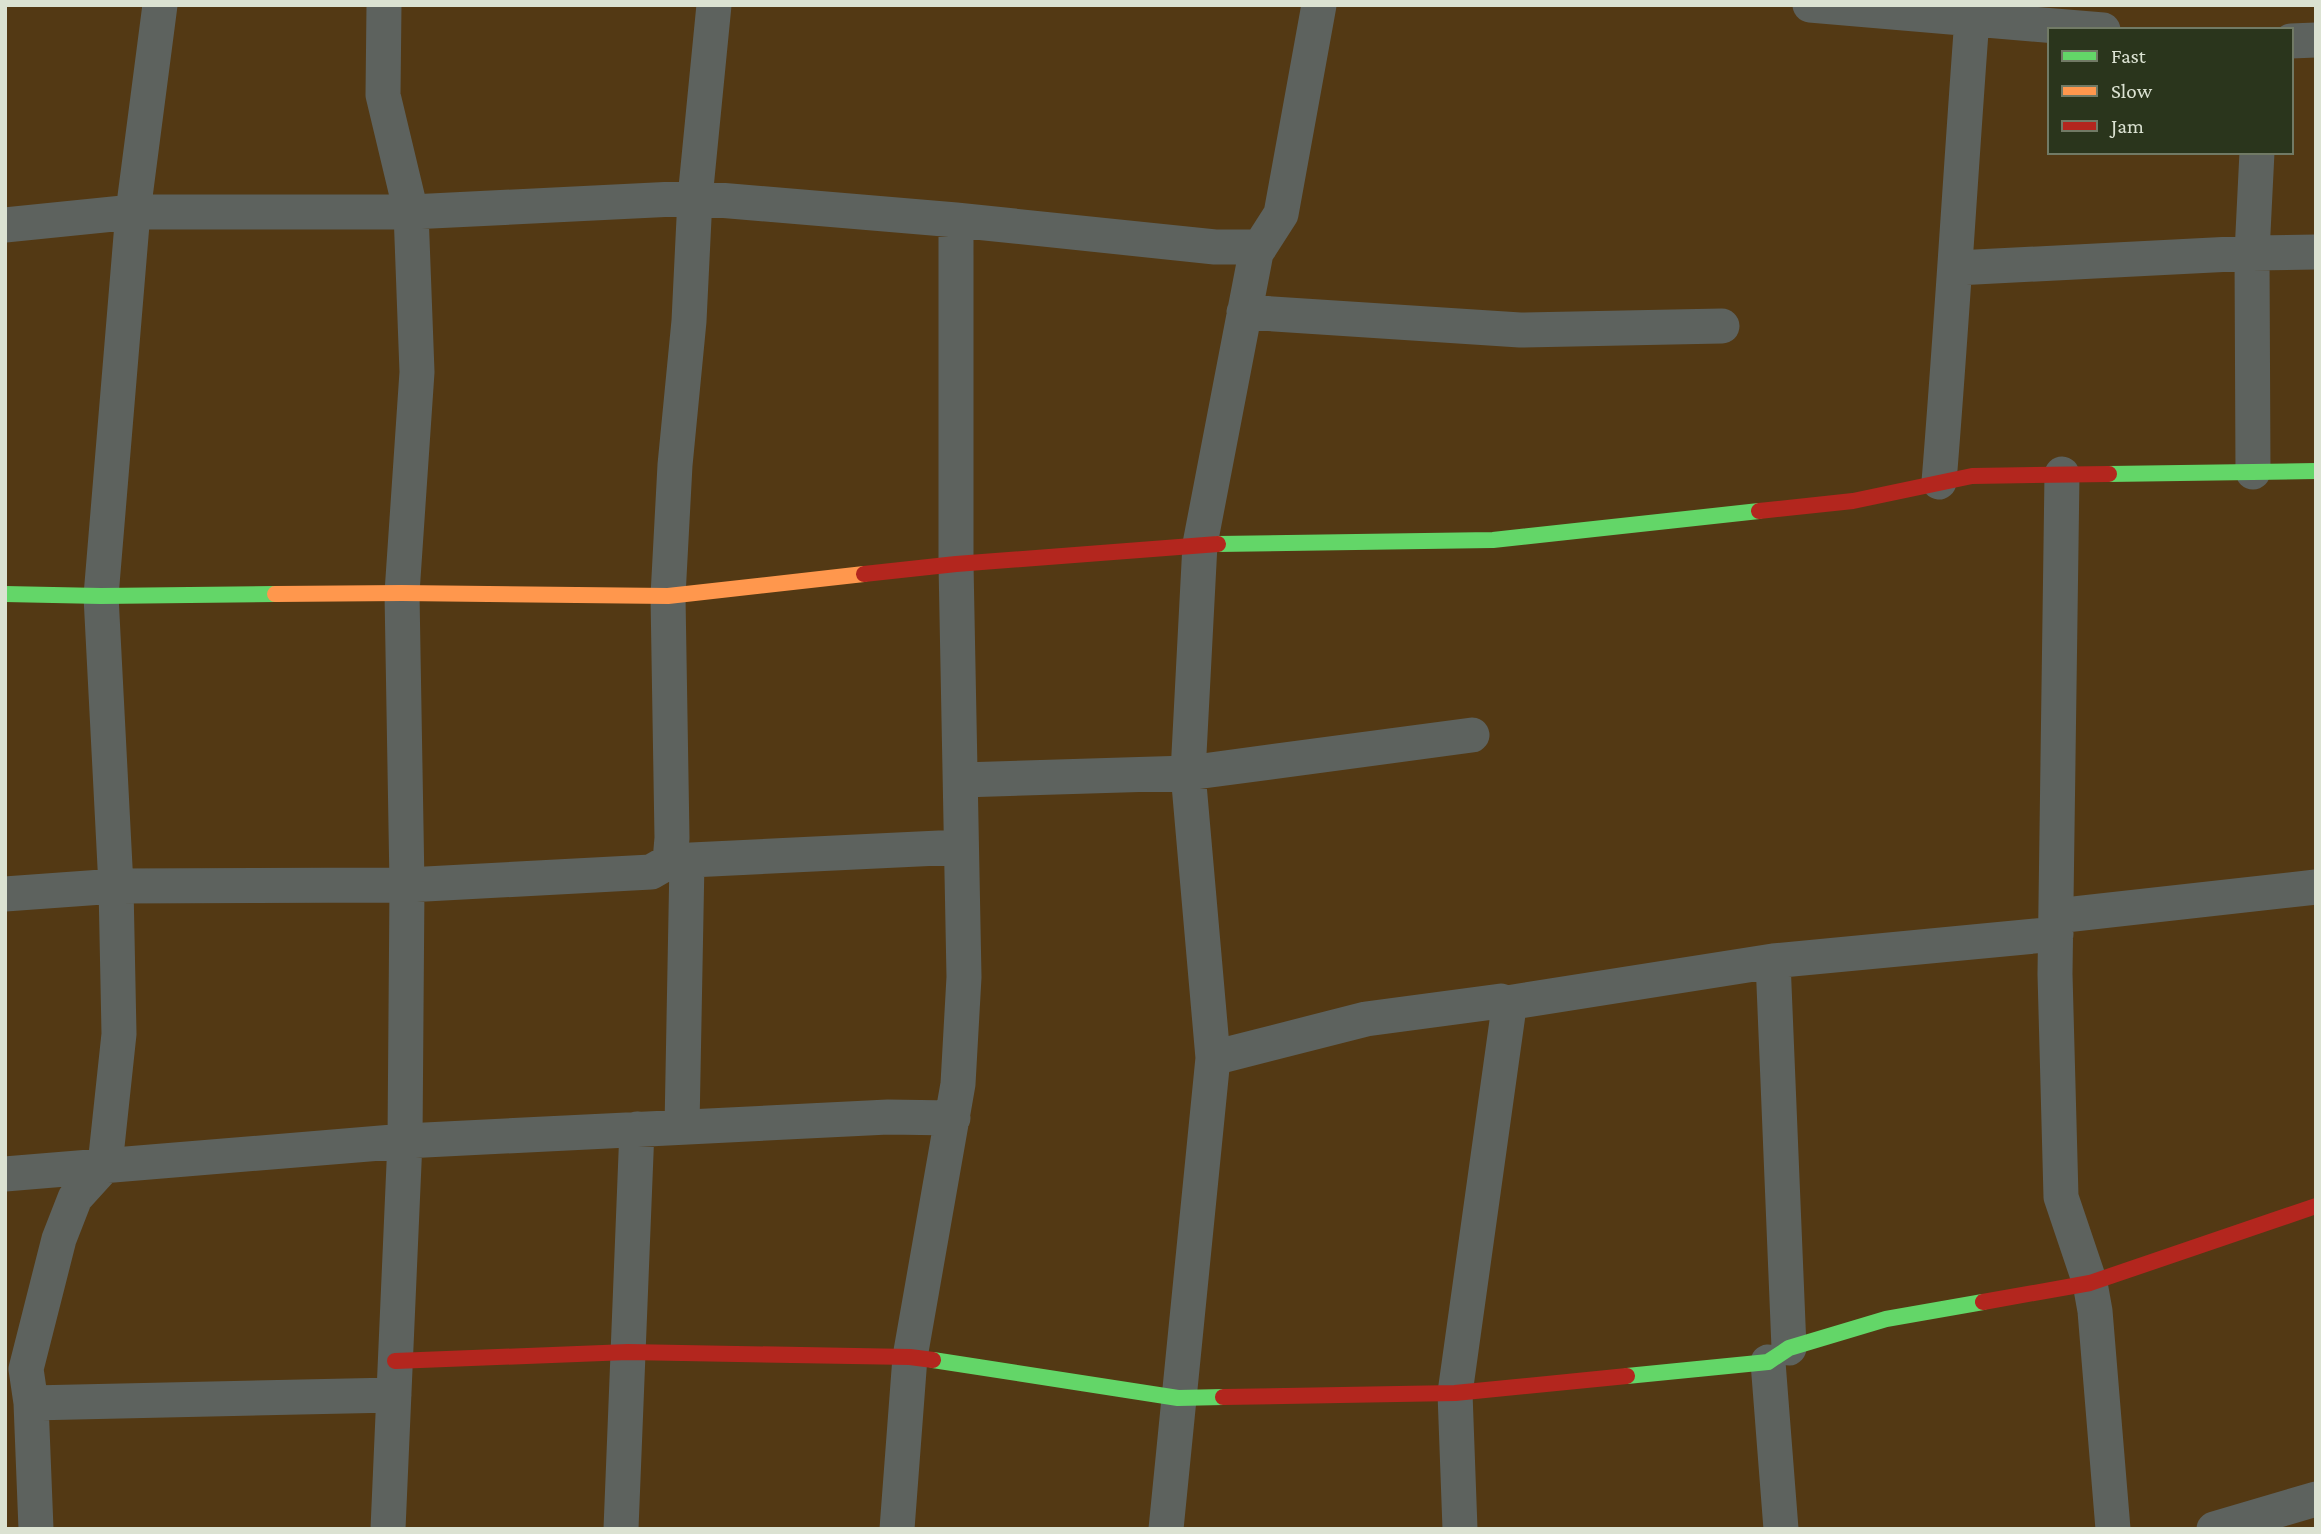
<svg xmlns="http://www.w3.org/2000/svg" width="2321" height="1534" viewBox="0 0 2321 1534" font-family="'Crimson Pro',serif">
  <rect width="100%" height="100%" fill="#292f22"/>
  <!-- green -->
  <path fill="#533914" fill-rule="evenodd" d="M5,5H2316V1529H5ZM2050,30H2291V152H2050Z"/>
  <g fill="none" stroke-linecap="round" stroke-linejoin="round">
    <!-- street -->
    <path stroke="#5d625e" stroke-width="35" d="M384,5L383,95L411,212L417,372L402,593L407,885L405,1141L388,1529
      M1810,5L2103,30
      M2291,41L2316,40
      M5,225L133,212H411L695,198L956,220L1215,247H1260
      M1956,268L2252,253L2316,252
      M1244,312L1520,330L1722,326
      M2253,472L2252,253L2257,152
      M2062,474L2055,974L2061,1197L2090,1283L2095,1311L2113,1529
      M1939,482C1952,323 1961,164 1973,5
      M961,780L1188,773L1472,735
      M670,861L672,838L668,596L675,465L689,321L695,198L714,5
      M5,894L116,886L407,885L651,872L670,861L960,847
      M2056,916L2316,887
      M1773,961L1789,1348
      M1213,1058L1366,1019L1501,1001L1507,1003L1773,961L2056,934
      M682,1127L687,861
      M5,1174L405,1141L888,1117L953,1118
      M1768,1362L1781,1529
      M31,1403L394,1395
      M36,1529L31,1403L26,1369L59,1239L75,1198L105,1165L119,1034L116,886L101,596L133,212L160,5
      M621,1529L637,1129
      M897,1529L910,1357L958,1084L964,977L956,564V220
      M1166,1529L1213,1058L1188,773L1200,544L1256,253L1281,214L1319,5
      M1460,1529L1455,1393L1509,1007L1507,1003
      M2214,1529L2316,1499"/>
    <!-- fast -->
    <path stroke="#63d668" stroke-width="16" d="M2109,474L2316,471
      M1218,544L1493,540L1759,511
      M5,594L101,596L275,594
      M933,1360L1178,1398L1223,1397
      M1627,1376L1768,1362L1789,1348L1886,1319L1983,1302"/>
    <!-- slow -->
    <path stroke="#ff974d" stroke-width="16" d="M275,594L402,593L668,596L864,574"/>
    <!-- jam -->
    <path stroke="#b3261e" stroke-width="16" d="M1759,511L1853,501L1972,476L2109,474
      M864,574L956,564L1218,544
      M1983,1302L2090,1283L2316,1206
      M395,1361L628,1352L910,1357L933,1360
      M1223,1397L1455,1393L1627,1376"/>
  </g>
  <!-- border -->
  <rect width="2321" height="1534" fill="none" stroke="#dbe2d2" stroke-width="14"/>
  <!-- legend -->
  <rect x="2048" y="28" width="245" height="126" fill="#2a351c" stroke="#717a65" stroke-width="2"/>
  <rect x="2062" y="51" width="35" height="10" fill="#63d668" stroke="#717a65" stroke-width="2"/>
  <text x="2111" y="63" font-size="21" fill="#dbe2d2">Fast</text>
  <rect x="2062" y="86" width="35" height="10" fill="#ff974d" stroke="#717a65" stroke-width="2"/>
  <text x="2111" y="98" font-size="21" fill="#dbe2d2">Slow</text>
  <rect x="2062" y="121" width="35" height="10" fill="#b3261e" stroke="#717a65" stroke-width="2"/>
  <text x="2111" y="133" font-size="21" fill="#dbe2d2">Jam</text>
</svg>
